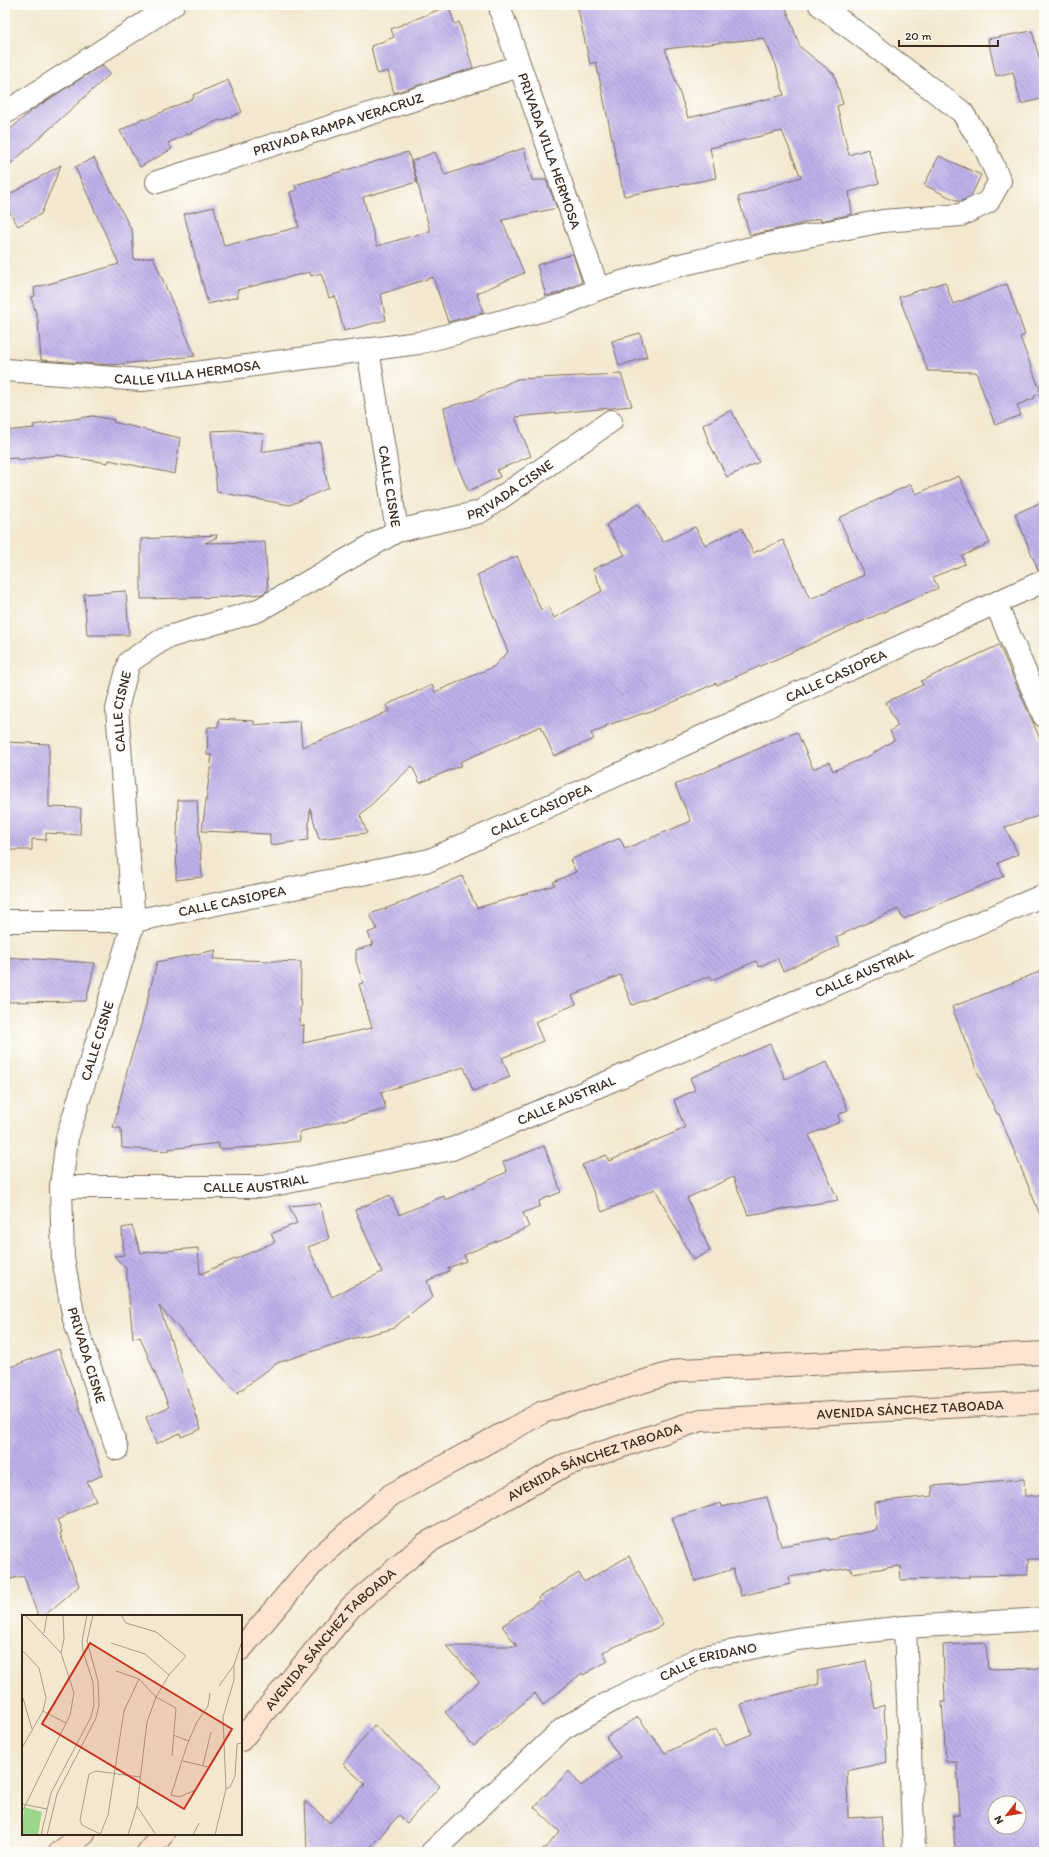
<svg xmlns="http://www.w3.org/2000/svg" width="1049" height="1857" viewBox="0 0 1049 1857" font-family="Itim,sans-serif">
  <defs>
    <pattern id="building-back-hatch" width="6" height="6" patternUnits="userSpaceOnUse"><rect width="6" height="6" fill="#bdb0ea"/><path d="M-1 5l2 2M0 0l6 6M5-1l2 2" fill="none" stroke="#9b8fbd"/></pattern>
  </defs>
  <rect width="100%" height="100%" fill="#fdfcf7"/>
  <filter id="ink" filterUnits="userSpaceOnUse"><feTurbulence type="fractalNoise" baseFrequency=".025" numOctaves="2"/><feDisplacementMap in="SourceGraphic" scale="8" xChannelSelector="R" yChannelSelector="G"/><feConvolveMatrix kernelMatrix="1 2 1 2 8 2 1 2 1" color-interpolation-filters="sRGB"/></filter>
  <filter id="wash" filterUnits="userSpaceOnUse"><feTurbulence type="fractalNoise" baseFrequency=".012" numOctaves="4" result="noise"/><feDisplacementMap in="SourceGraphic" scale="16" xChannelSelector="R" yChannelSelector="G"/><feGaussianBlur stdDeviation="0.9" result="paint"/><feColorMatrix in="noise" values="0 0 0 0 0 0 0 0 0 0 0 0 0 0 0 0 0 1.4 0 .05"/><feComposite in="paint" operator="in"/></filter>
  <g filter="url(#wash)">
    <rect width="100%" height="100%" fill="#f3e8cf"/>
    <g id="blocks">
      <!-- building -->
      <path fill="url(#building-back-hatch)" fill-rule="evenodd" d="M577,5H785L800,47L834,74L843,104L837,106L849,155L868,149L879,183L849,192L852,214L821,221L820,218L797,225L750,235L738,197L801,177L782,131L710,148L716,178L624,196L596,62L590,64ZM764,38L776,65L784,95L688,118L665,49Z
        M448,6L455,24L459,22L473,68L394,93L388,71L377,74L371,46L394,37L391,29Z
        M1032,31L1044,76V98L1021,104L1013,72L996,76L988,39Z
        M102,65L110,74L5,169V134L31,111Z
        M228,80L242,112L220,121L219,120L168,143L172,149L140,167L120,131L143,118L144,120L194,98L193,95Z
        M524,148L532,180H546L557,208L502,220L524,273L477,293L483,313L448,322L433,277L381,294L386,320L344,331L335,296L329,298L321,273L311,276L310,272L237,290L238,297L208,304L184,214L214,207L224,246L299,227L290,192L297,190L295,185L408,152L417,182L363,197L377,246L430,231L412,161L435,152L445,175Z
        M939,156L981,175L971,196L960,202L924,185Z
        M94,158L132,231L134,260L153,257L195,356L112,365L41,360L38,320L31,297L35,296L34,288L119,264L75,167Z
        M61,165L41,214L18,226L5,205V197Z
        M573,254L582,282L559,293L546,296L537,265Z
        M945,282L953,304L1007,284L1025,335L1020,337L1041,393L1034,396L1035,398L1017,405L1021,415L995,425L976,372L928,371L899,297Z
        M640,333L647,357L619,366L612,341Z
        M621,374L632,406L515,417L531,456L497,470L500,477L468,491L455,460L444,408L473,400L517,379Z
        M731,410L759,462L727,477L709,443L703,425Z
        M93,416L114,420L113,422L180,438L175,474L109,460L108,463L57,455L17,460V458L5,459V431L34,428L33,425Z
        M236,430L263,434L261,452L320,442L328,488L290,505L217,492L211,431Z
        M959,476L990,543L962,556L965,564L933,577L938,588L717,685L716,683L660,708L605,726L606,728L591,733L594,739L554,756L541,726L460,762L462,765L420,783L412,766L360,815L367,833L319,839L310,808L308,840L270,845V834L202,831L212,755H207L208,727H218L219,719L254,721V725L300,721L302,747L355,727V726L389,711L386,705L432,685L435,692L493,667L508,652L477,575L517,556L541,610L548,606L554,618L602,591L593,569L625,555L606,525L639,503L663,542L695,527L705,545L742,528L753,553L783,540L810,599L864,575L839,518L911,484L916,494Z
        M1044,501V569L1038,570L1015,514Z
        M217,535V537L205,543L265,542L268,590L262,594L227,597L141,599V539Z
        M126,591L129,635H87L84,594Z
        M999,645L1044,748V814L1005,827L1018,854L998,863L1004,876L903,919L898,909L836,937L840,946L783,971L777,958L759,967L756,961L712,980L710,976L632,1005L620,975L572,996L576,1004L535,1022L543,1041L502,1058L510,1077L473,1091L464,1067L381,1092L386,1109L299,1132L300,1141L257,1146V1147L219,1149V1143L169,1149V1151L122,1148L121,1128H113L130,1060L141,1025L157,962L216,950L213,959L301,962L300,1026L304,1025L303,1043L372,1028L359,984L363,983L356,961V950L373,945L368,933L377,929L370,914L401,903L462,876L477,908L555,885L553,882L576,872L570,860L620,838L625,849L691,821L675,785L797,732L813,769L829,762L833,771L869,756L894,740L890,731L898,726L886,702L923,685L921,681Z
        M5,742L49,744V807L81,808L80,835L46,833V840L32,839V850H5Z
        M178,800H197L202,877L176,880Z
        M5,957L95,963L86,1001L5,1002Z
        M1044,970V1222H1043L999,1114H997L977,1071L952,1007Z
        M770,1044L785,1079L827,1062L848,1110L838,1115L840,1122L809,1135L838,1200L748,1215L733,1177L687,1198L710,1251L693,1260L655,1189L602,1212L582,1165L606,1155L609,1161L685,1128L674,1100L695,1090L690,1078Z
        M544,1146L561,1192L539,1201L540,1206L523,1213L529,1227L464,1255L466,1261L448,1268L449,1271L427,1281L433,1297L392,1329L351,1339L277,1363L237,1393L159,1306L201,1429L181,1437L180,1433L156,1444L146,1417L169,1407L140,1337L133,1338L126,1269L114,1256L124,1255L122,1228L132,1226L141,1253L198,1248L200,1274L275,1242L271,1234L297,1223L289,1206L320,1203L329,1239L308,1247L332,1297L382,1272L355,1210L390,1195L399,1215L444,1196L445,1200L507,1172L503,1162Z
        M59,1349L103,1475L87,1482L96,1500L57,1520L62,1532L60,1533L79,1586L44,1616H38L24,1576L5,1580V1369Z
        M1024,1479L1025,1496H1044V1559H1028V1575L969,1576V1578L901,1580L900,1566L852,1573L851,1568L789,1577L790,1584L741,1596L733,1569L695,1581L672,1518L721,1503L722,1507L767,1497L781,1546L829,1538V1540L877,1530L875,1502L933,1496L932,1486Z
        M629,1556L663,1625L603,1652L608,1661L583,1675L582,1673L543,1705L535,1693L474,1746L456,1727L457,1726L445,1712L479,1682L446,1646H517L502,1626L540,1600L538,1598L579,1573L584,1582Z
        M986,1643L988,1669L1044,1668V1852H955L953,1815H960L957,1762H946L942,1702H945L943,1645ZM995,1803H1019V1827H995Z
        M866,1661L875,1709L884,1705L887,1762L847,1771L848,1818L881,1816L884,1852H541L560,1832L534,1807L569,1771L581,1786L620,1757L606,1737L638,1717L665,1753L716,1729L725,1745L752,1734L741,1704L819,1684L817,1671Z
        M374,1725L440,1786L407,1823L399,1815L366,1852H305L307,1850L305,1801L330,1823L365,1784L343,1764Z"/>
    </g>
  </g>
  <g filter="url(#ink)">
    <use href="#blocks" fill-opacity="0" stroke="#7b6c5c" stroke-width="1"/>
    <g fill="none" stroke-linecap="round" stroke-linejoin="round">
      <defs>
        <g id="minor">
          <path id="s1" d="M501,12L598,289"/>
          <path d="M5,113L173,5"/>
          <path id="s2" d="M157,182L519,66"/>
          <path id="s3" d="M368,349L397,531"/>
          <path id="s4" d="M5,370L142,380L418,343L563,305L598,289L676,266L777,242L883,221L961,215L988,202L1000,181L986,150L962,112L820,5"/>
          <path d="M996,604L1044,716"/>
          <path id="s5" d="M61,1187H263L452,1149L1044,895"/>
          <path id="s6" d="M117,1449L74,1319L63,1258L61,1187L67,1138L134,921L117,709L129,662L165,638L257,611L397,531L480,512L611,421"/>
          <path d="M905,1627L914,1852"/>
          <path id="s7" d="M432,1852L564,1728L615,1699L702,1657L798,1639L905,1627L1044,1619"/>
        </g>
        <g id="tertiary">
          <path id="s8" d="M5,921H134L430,860L1044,581"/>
        </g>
        <g id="secondary">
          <path d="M241,1649L316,1560L391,1495L543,1412L681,1370L1044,1353"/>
          <path id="s9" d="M241,1740L351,1607L425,1544L565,1465L701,1420L1044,1402"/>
          <path d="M60,1852L84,1834"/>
          <path d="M148,1852L163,1834"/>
        </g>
      </defs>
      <!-- minor casing -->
      <use href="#minor" stroke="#7b6c5c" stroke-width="24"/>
      <!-- tertiary casing -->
      <use href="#tertiary" stroke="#7b6c5c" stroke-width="24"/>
      <!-- secondary casing -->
      <use href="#secondary" stroke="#7b6c5c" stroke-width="24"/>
      <!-- minor -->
      <use href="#minor" stroke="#fff" stroke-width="22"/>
      <!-- tertiary -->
      <use href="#tertiary" stroke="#fff" stroke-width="22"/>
      <!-- secondary -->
      <use href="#secondary" stroke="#fde4d1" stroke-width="22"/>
    </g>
  </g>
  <g text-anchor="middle" stroke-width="3" stroke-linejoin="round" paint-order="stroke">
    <!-- street labels -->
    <g font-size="14" fill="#3b2a1e" stroke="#fdfcf7">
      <text dy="5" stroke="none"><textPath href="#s2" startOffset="190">PRIVADA RAMPA VERACRUZ</textPath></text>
      <text dy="5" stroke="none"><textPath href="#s1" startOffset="147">PRIVADA VILLA HERMOSA</textPath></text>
      <text dy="5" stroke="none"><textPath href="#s4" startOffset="183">CALLE VILLA HERMOSA</textPath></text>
      <text dy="5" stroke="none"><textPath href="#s3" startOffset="139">CALLE CISNE</textPath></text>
      <text dy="5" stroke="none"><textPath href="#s6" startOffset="1230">PRIVADA CISNE</textPath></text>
      <text dy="5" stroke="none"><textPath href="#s8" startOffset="877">CALLE CASIOPEA</textPath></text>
      <text dy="5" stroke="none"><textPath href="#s6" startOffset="757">CALLE CISNE</textPath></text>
      <text dy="5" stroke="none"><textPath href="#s8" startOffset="553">CALLE CASIOPEA</textPath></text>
      <text dy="5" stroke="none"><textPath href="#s8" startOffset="229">CALLE CASIOPEA</textPath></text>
      <text dy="5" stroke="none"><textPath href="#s5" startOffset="843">CALLE AUSTRIAL</textPath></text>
      <text dy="5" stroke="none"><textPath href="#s6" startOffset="421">CALLE CISNE</textPath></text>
      <text dy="5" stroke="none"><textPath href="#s5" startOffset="519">CALLE AUSTRIAL</textPath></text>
      <text dy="5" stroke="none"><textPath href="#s5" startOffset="195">CALLE AUSTRIAL</textPath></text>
      <text transform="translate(87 1355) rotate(73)" y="5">PRIVADA CISNE</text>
      <text dy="5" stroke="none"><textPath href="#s9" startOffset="783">AVENIDA SÁNCHEZ TABOADA</textPath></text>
      <text dy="5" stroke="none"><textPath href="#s9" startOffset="459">AVENIDA SÁNCHEZ TABOADA</textPath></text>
      <text dy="5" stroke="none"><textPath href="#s9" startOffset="135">AVENIDA SÁNCHEZ TABOADA</textPath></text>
      <text dy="5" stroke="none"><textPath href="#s7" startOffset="341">CALLE ERIDANO</textPath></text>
    </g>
  </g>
  <!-- overview -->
  <g transform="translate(22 1615)">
    <rect width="220" height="220" fill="#f3e8cf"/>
    <path d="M2,192L20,197L16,220H0Z" fill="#9ad78b"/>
    <path fill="none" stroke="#a99c88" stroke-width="1" d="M99,0L104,8L134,17L164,41L147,60L134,82L125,107L115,191L106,220M22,18L25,0M89,28L123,39L147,60M0,35L17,53L24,83L21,96L0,133M39,38L42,24L41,0M94,56L117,64L134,82L154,93L150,141M197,71L212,50L220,26M0,80L10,114M21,96L44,108M151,120L167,126M161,146L186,152M181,150L189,117M204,174L208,172L213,161L215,129L220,128M174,175L157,182L149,180L165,130L175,107L186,91L188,78M0,189L25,194M115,191L134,220M0,197L48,100L52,78L39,38L3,0M78,219L60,210L58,205L67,159L74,156L118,162M19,220L29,178L69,102L72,90L71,67L61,37L60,26L65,0M25,220L35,179L74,103L77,90L76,66L65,26L71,0M78,220L86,200L102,96L117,64M171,220L177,208M193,220L204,174L201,102L212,65V50"/>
    <path fill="#c8321e" fill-opacity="0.15" stroke="#c8321e" stroke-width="2" d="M68,28L210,114L162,194L20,109Z"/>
    <rect width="220" height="220" fill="none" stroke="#3b2a1e" stroke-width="2"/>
  </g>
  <!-- margin -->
  <rect width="1049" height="1857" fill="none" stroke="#fdfcf7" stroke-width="20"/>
  <!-- north arrow -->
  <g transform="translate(1007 1815) rotate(239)"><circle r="19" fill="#fdfcf7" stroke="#afa8a0"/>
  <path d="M0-3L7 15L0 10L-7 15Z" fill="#c8321e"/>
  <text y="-6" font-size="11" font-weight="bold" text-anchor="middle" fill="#3b2a1e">N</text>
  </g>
  <!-- scale -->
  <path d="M899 40v6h99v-6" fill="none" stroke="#3b2a1e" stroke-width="2"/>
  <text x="905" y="40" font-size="12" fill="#3b2a1e" stroke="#fdfcf7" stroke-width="3" paint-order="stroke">20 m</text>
</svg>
